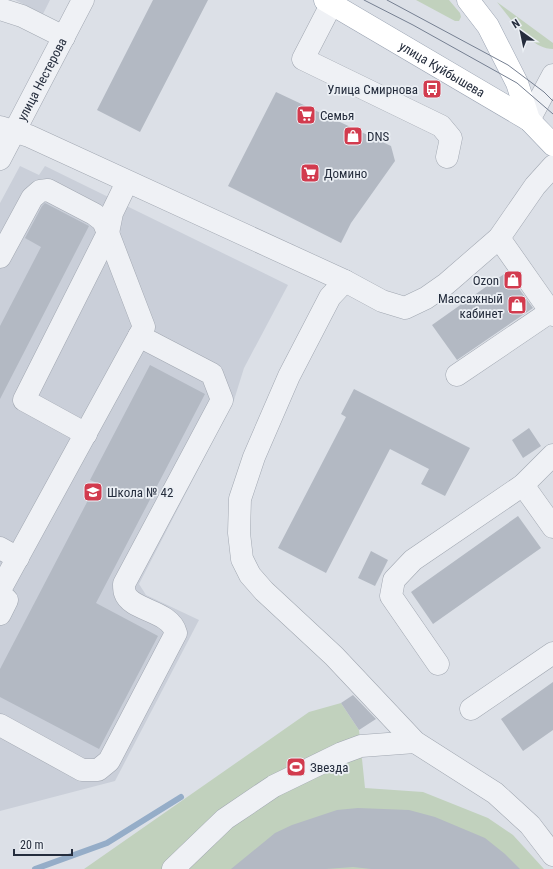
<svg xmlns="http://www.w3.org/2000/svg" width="553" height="869" viewBox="0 0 553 869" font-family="'Roboto Condensed',sans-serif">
  <rect width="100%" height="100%" fill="#dce0e7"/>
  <!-- built -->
  <path fill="#cacfd9" d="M15,0H50L43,14Z
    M20,166L39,175L45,166L288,285L244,368L234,400L139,584L146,595L199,620L115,781L0,811V203Z"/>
  <!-- green -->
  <path fill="#c1d1bd" d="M416,0H449L460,13L461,17L459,21H455Z
    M497,2L553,43V49C530,49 510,18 497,2Z
    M341,703L359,730L365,788L423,792L488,818L513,835L544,869H84L309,712Z"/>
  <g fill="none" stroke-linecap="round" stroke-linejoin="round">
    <!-- stream -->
    <path stroke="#95adc8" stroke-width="6" d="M35,869L107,843L181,797"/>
  </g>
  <!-- building -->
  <path fill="#b3b9c3" d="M153,0H208L140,132L97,110Z
    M276,92L391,146L395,161L351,223L341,243L228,186Z
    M45,203L89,226L0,399V326L41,247L25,238L42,206Z
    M507,272L533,308L457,360L432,325Z
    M150,365L205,394L96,603L158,636L99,749L0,697V669L97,483L90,480Z
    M354,389L470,448L445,496L421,484L429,469L390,449L326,573L278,548L346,417L341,414Z
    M529,428L541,446L523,458L512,440Z
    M518,516L541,548L433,624L411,592Z
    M371,551L388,560L375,586L358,578Z
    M553,682V730L523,751L501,719Z
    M353,695L376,719L359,730L341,703Z
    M358,808L409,810L435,817L485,838L505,854L520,869H371L353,867L326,869H231L275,833L292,825L337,810Z"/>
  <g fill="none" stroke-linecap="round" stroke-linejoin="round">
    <defs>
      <g id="minor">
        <path d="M332,3L303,59L441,126L451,138L447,157"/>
        <path d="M0,9L22,16L64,37"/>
        <path d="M529,120L553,75"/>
        <path d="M0,127L29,136L345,281L382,301L405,308L426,298L446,284L499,238L535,186L553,166"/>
        <path id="s1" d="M0,159L83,0"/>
        <path d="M499,238L553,315"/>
        <path d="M0,257L32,198L40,191L48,190L94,214L103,221L108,233L144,327L139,336"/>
        <path d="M345,281L330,297L289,376L254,457L240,499L239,533L242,559L250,575L264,591L334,656L415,742L495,793L530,825L553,855"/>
        <path d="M457,375L550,312"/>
        <path d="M86,434L24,400L108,233L112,213L127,182"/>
        <path d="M523,485L553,527"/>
        <path d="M0,548L18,558"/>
        <path d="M0,590L139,336L212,374L222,400L124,584C124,586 124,591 125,593C131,611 170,610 176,633L109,761L98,770H82L0,725"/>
        <path d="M0,594L7,600L0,614"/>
        <path d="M438,664L391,596L394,580L413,560L523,485L553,455"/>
        <path d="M471,709L553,653"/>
        <path d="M173,869L225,819L274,786L342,753L361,746L415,742"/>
      </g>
      <g id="major">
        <path id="s2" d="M325,0L529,120L553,145"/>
        <path d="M468,0L488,26L517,83L529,120"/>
      </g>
    </defs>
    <!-- minor casing -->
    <use href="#minor" stroke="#a1a7b1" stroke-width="23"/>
    <!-- major casing -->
    <use href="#major" stroke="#9ba4b3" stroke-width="23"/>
    <!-- minor -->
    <use href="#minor" stroke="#eff1f5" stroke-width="22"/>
    <!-- major -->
    <use href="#major" stroke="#fff" stroke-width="22"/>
    <!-- tram -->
    <path stroke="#757f91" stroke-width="1" d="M364,0L413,25L517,83L553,114
      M387,0L508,65L544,92L553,101"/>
  </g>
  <!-- icons -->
  <defs>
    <symbol id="bus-square" viewBox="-11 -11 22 22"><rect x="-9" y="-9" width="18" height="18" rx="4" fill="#d23b4e" stroke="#ebeff4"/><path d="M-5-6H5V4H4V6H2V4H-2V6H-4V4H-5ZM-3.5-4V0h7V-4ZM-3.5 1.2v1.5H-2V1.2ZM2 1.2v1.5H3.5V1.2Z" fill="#fff"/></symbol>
    <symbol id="supermarket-square" viewBox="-11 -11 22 22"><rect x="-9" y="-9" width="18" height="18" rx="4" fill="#d23b4e" stroke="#ebeff4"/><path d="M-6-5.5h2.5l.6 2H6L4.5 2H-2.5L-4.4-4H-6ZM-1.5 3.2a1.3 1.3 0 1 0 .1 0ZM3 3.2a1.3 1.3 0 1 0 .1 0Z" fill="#fff"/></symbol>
    <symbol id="shop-square" viewBox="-11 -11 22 22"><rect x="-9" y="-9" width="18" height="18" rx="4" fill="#d23b4e" stroke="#ebeff4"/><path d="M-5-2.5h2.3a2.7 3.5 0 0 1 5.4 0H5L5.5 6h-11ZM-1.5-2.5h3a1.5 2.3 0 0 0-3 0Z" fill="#fff"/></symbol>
    <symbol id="school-square" viewBox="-11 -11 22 22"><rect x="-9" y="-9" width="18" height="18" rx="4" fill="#d23b4e" stroke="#ebeff4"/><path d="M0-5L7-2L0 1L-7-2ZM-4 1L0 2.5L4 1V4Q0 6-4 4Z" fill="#fff"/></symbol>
    <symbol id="stadium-square" viewBox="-11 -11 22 22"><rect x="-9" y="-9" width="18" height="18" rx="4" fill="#d23b4e" stroke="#ebeff4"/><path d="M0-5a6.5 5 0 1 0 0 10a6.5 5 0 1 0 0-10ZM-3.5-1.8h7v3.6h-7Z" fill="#fff"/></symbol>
  </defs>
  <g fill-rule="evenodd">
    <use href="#bus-square" x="421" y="78" width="22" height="22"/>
    <use href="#supermarket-square" x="295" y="104" width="22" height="22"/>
    <use href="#shop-square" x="342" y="125" width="22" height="22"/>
    <use href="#supermarket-square" x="299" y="162" width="22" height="22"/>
    <use href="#shop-square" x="502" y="269" width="22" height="22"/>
    <use href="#shop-square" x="506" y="294" width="22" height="22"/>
    <use href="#school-square" x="82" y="481" width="22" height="22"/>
    <use href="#stadium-square" x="285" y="756" width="22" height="22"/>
  </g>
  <g text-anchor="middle" stroke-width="3.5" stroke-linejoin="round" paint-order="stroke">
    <!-- street labels -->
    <g font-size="13" fill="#252d3d" stroke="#ebeff4">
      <text dy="5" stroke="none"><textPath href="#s2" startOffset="136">улица Куйбышева</textPath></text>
      <text dy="5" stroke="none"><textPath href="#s1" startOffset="90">улица Нестерова</textPath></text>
    </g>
    <!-- poi labels -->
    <g font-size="13" fill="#252d3d" stroke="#ebeff4" text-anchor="start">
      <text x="418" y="94" text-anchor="end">Улица Смирнова</text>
      <text x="320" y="120">Семья</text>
      <text x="367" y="141">DNS</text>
      <text x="324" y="178">Домино</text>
      <text x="499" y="285" text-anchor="end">Ozon</text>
      <text x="503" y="303" text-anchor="end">Массажный<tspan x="503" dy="15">кабинет</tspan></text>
      <text x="107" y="497">Школа № 42</text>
      <text x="310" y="772">Звезда</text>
    </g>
  </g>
  <!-- north arrow -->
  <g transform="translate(521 32) rotate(327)" stroke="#ebeff4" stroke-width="3" paint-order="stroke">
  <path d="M0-3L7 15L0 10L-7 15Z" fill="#252d3d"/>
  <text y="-6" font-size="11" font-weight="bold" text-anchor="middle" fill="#252d3d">N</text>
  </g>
  <!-- scale -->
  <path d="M14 849v6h58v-6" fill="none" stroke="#252d3d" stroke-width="2"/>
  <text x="20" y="849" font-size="12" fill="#252d3d" stroke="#ebeff4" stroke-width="3" paint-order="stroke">20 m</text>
</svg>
